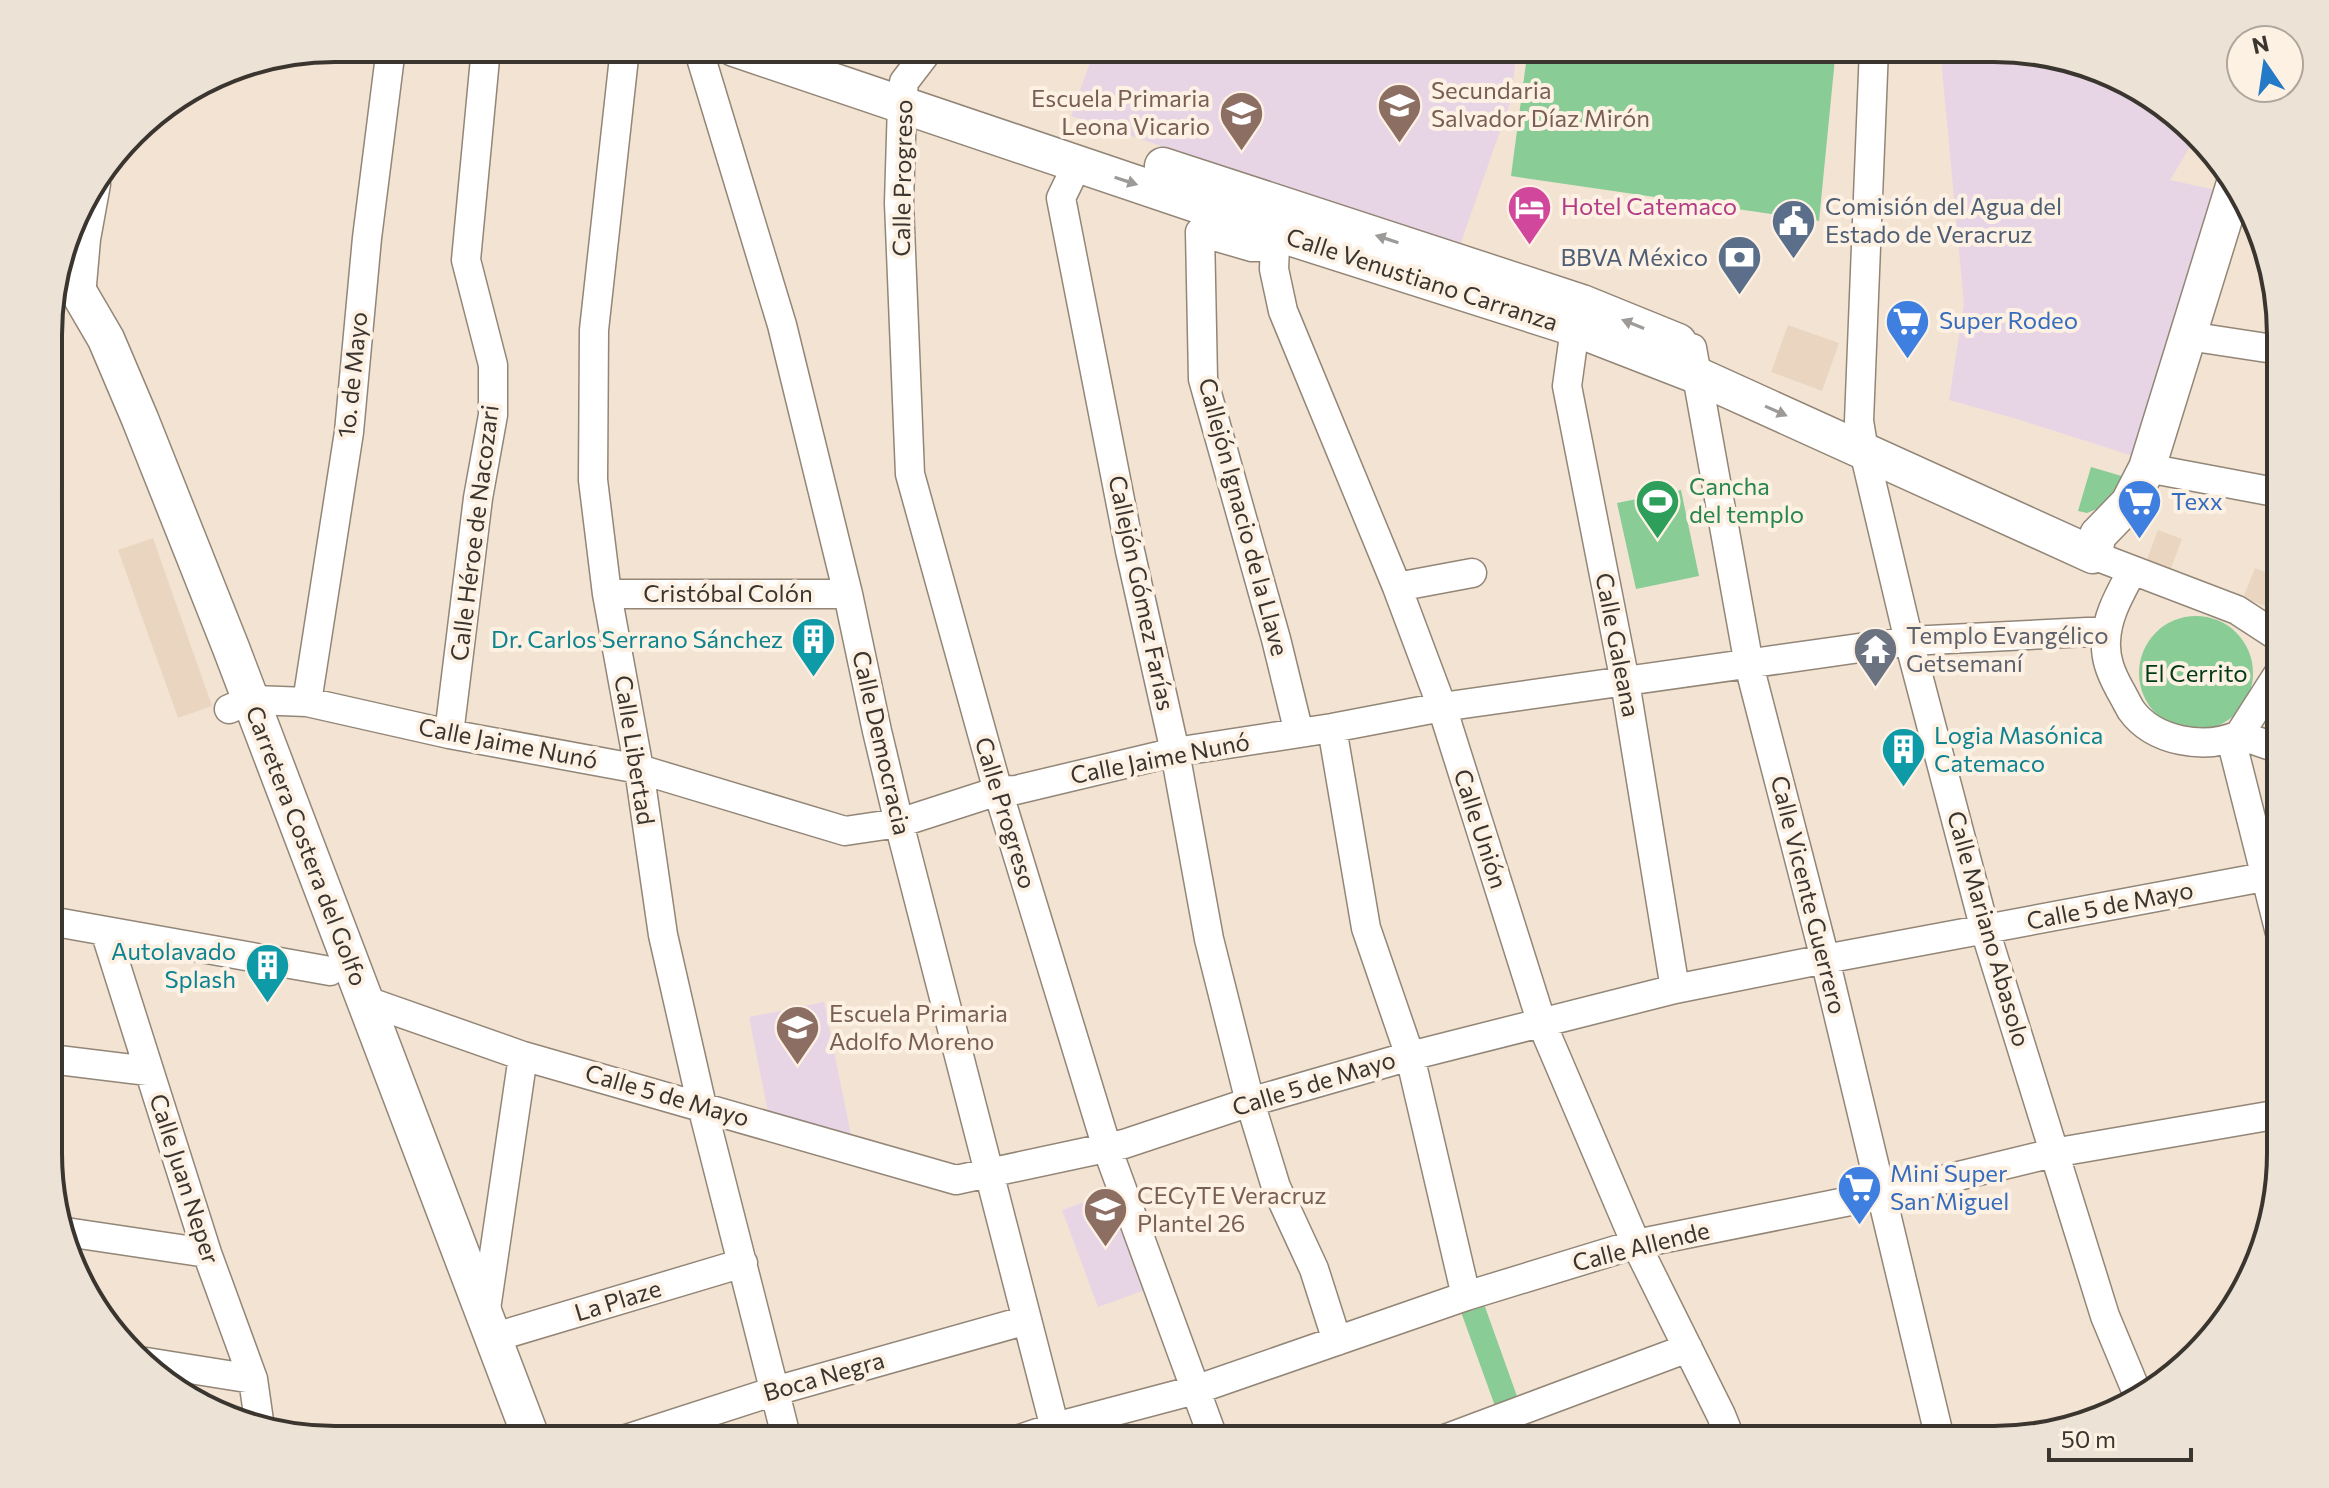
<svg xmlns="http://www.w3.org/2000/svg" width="2329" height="1488" viewBox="0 0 2329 1488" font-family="Commissioner,sans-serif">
  <rect width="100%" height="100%" fill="#f2e3d3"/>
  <!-- built -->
  <path fill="#ead6c0" d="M1788,325L1839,343L1822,391L1771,372Z
    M2158,530L2182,539L2170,571L2146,562Z
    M153,538L212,706L178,718L118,550Z
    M2255,568L2280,578V599L2276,610L2243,598Z"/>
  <!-- education -->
  <path fill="#e7d5e6" d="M1095,48H1517L1511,100L1460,245L1071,116Z
    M1940,48H1995L2069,58L2153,96L2194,140L2170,180L2220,191L2133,456L2017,419L1949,400L1964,304Z
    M824,1002L852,1140L769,1117L749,1017Z
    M1115,1191L1151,1288L1098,1307L1062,1210Z"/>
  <!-- green -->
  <path fill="#89cc96" d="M1528,48H1836L1819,221L1511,176Z
    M2091,467L2125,477L2111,503L2087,513L2078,511Z
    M1681,490L1699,576L1636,589L1617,503Z
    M2139 673a57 57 0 1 1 114 0a57 57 0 1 1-114 0Z
    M1484,1304L1518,1399L1495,1406L1461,1312Z"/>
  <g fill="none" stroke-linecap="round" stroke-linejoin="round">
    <defs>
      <path id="minor" d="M625,48L594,330L593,480L607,594L639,769L663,935L702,1106L787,1440
        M698,48L782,325L848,594L877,731L899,823L1058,1440
        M930,48L904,82L902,104L899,203L910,474L998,791L1107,1148L1214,1440
        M1874,48L1859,421L1864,451L1909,641L1985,930L2105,1316L2140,1400
        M1077,165L1061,198L1130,551L1175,752L1209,939L1250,1102L1276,1187L1314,1269L1337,1341
        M1286,215L1275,247L1274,269L1283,311L1397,587L1442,707L1542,1024L1636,1244L1721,1415L1731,1440
        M1275,247H1252L1200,232L1203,379L1276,639L1299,733
        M81,296L86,239L96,184
        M1580,312L1575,328L1567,386L1625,682L1675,989
        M2188,336L2280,350
        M1692,348L1749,665L1825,959L1940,1439
        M2147,468L2280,493
        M2093,555L2237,610L2280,638
        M2132,571C2120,594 2107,615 2106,641C2105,659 2111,673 2119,688C2123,695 2127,703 2131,710C2154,742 2205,750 2239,735L2280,671
        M1397,587L1472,573
        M607,594H848
        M307,702L349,432L367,238L391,48
        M229,709L251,700L307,702L449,734L639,769L845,831L899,823L998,791L1016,790L1175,752L1332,728L1442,707L1909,641L2107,631
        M1332,728L1366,928L1410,1056L1466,1296
        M449,734L478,498L493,415V365L466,260L486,48
        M2239,735L2280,749
        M2231,739L2280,933
        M50,921L330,971
        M105,931L207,1253L253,1379L260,1428
        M364,1000L523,1056L956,1180L1124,1144L1250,1102L1410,1056L1675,989L1825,959L2280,874
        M50,1059L148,1071
        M66,1232L207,1253
        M485,1316L523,1056
        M492,1338L743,1263
        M146,1362L253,1379
        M623,1440L775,1391L1027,1320
        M1017,1440L1055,1427L1195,1390L1466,1296L1636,1244L1880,1195L2053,1153L2280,1114
        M1442,1440L1688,1348"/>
      <path id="major" d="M734,48L1202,206L1280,234L1575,328L1696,375L2093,555L2098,535
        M1163,166L1582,303L1678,342
        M61,262L106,339L140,419L231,648L532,1440
        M2098,535L2129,503L2147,468L2235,183"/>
    </defs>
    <!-- minor casing -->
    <use href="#minor" stroke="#938677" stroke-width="31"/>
    <!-- major casing -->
    <use href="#major" stroke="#938677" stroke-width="39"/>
    <!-- minor -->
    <use href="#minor" stroke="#fff" stroke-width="28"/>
    <!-- major -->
    <use href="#major" stroke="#fff" stroke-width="36"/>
  </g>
  <!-- one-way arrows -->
  <defs><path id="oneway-solid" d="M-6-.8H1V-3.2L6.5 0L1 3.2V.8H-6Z" transform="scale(2)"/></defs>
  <g fill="#9d9a97">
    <use href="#oneway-solid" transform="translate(1126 181) rotate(18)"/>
    <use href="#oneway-solid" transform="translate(1387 239) rotate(-162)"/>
    <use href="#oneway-solid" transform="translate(1633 324) rotate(-158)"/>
    <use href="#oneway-solid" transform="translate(1776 411) rotate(24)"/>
  </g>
  <!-- icons -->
  <defs>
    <symbol id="school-pin" viewBox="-11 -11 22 30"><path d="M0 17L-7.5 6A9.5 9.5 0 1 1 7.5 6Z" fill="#8d6e63" stroke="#fdf1e4"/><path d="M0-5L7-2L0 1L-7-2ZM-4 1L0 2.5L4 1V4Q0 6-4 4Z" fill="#fff"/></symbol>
    <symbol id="hotel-pin" viewBox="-11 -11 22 30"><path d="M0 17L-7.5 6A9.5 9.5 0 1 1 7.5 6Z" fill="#d1479c" stroke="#fdf1e4"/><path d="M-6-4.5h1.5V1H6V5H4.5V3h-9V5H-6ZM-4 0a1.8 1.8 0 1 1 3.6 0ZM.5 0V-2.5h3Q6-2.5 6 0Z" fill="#fff"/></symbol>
    <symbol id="civic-pin" viewBox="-11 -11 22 30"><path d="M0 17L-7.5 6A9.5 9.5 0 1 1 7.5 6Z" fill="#5c6f8a" stroke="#fdf1e4"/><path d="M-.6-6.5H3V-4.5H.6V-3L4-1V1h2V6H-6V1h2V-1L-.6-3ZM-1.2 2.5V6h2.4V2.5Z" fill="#fff"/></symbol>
    <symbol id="bank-pin" viewBox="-11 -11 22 30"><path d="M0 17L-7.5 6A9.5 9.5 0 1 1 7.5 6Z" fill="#5c6f8a" stroke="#fdf1e4"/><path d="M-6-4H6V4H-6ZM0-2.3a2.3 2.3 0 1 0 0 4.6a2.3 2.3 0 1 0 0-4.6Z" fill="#fff"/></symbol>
    <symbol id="supermarket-pin" viewBox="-11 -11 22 30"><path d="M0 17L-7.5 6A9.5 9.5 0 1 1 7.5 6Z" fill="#3f7fe0" stroke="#fdf1e4"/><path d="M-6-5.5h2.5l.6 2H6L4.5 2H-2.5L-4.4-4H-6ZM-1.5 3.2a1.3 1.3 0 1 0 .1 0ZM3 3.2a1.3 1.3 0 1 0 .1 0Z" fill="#fff"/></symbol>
    <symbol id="stadium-pin" viewBox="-11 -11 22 30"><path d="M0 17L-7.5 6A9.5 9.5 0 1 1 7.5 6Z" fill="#2e9e5b" stroke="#fdf1e4"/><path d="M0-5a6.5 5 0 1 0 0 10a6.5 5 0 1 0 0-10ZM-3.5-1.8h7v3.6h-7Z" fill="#fff"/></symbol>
    <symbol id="building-pin" viewBox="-11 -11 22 30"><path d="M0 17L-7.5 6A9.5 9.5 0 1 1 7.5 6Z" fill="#0f9aa8" stroke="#fdf1e4"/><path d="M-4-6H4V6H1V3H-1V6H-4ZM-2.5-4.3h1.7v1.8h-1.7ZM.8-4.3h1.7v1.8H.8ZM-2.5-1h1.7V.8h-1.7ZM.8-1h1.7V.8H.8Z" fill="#fff"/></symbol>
    <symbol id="temple-pin" viewBox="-11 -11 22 30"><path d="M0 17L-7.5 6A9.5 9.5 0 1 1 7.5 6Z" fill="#6b7280" stroke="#fdf1e4"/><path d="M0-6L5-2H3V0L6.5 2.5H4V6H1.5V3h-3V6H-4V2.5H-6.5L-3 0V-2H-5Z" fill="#fff"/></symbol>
  </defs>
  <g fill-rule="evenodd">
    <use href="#school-pin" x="1374" y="80" width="51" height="69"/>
    <use href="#school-pin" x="1216" y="88" width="51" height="69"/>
    <use href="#hotel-pin" x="1504" y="182" width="51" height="69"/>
    <use href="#civic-pin" x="1768" y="196" width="51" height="69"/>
    <use href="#bank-pin" x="1714" y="232" width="51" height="69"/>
    <use href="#supermarket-pin" x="1882" y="296" width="51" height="69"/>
    <use href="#stadium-pin" x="1632" y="476" width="51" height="69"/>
    <use href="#supermarket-pin" x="2114" y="476" width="51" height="69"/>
    <use href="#building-pin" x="788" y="614" width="51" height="69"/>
    <use href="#temple-pin" x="1850" y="624" width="51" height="69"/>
    <use href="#building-pin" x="1878" y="724" width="51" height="69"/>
    <use href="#building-pin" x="242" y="940" width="51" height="69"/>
    <use href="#school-pin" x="772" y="1002" width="51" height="69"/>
    <use href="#supermarket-pin" x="1834" y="1162" width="51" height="69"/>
    <use href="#school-pin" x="1080" y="1184" width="51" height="69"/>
  </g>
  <g text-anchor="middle" stroke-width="8" stroke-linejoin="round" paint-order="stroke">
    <!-- education labels -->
    <g font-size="24" fill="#785e54" stroke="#fdf1e4" text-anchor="start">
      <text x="1431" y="99">Secundaria<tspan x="1431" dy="28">Salvador Díaz Mirón</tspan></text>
      <text x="1210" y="107" text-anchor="end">Escuela Primaria<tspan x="1210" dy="28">Leona Vicario</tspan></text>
      <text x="829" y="1022">Escuela Primaria<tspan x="829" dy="28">Adolfo Moreno</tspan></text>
      <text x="1137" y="1204">CECyTE Veracruz<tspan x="1137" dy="28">Plantel 26</tspan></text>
    </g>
    <!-- street labels -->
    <g font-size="24" fill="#3b352f" stroke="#fdf1e4">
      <text transform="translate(903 178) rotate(-89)" y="8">Calle Progreso</text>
      <text transform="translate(1422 280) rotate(18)" y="8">Calle Venustiano Carranza</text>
      <text transform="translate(353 375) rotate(-84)" y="8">1o. de Mayo</text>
      <text transform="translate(1243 517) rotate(75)" y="8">Callejón Ignacio de la Llave</text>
      <text transform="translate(475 533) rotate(-83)" y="8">Calle Héroe de Nacozari</text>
      <text transform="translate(1141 593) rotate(78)" y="8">Callejón Gómez Farías</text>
      <text x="728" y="602">Cristóbal Colón</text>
      <text transform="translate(1617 645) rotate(79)" y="8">Calle Galeana</text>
      <text transform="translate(881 743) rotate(77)" y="8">Calle Democracia</text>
      <text transform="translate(508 744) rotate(11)" y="8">Calle Jaime Nunó</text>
      <text transform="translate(634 750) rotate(81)" y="8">Calle Libertad</text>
      <text transform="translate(1160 759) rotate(-11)" y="8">Calle Jaime Nunó</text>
      <text transform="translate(1005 813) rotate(73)" y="8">Calle Progreso</text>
      <text transform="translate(1480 829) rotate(72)" y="8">Calle Unión</text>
      <text transform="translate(306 846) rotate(69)" y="8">Carretera Costera del Golfo</text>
      <text transform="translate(1808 895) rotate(76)" y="8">Calle Vicente Guerrero</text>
      <text transform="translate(2110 906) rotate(-11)" y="8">Calle 5 de Mayo</text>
      <text transform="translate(1988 929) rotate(74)" y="8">Calle Mariano Abasolo</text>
      <text transform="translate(1314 1084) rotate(-17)" y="8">Calle 5 de Mayo</text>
      <text transform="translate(667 1096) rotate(16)" y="8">Calle 5 de Mayo</text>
      <text transform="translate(184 1179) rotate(72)" y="8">Calle Juan Neper</text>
      <text transform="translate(1641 1247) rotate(-14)" y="8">Calle Allende</text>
      <text transform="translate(618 1301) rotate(-17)" y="8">La Plaze</text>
      <text transform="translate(824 1377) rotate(-16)" y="8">Boca Negra</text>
    </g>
    <!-- hotel labels -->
    <g font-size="24" fill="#b23c85" stroke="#fdf1e4" text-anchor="start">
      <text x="1561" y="215">Hotel Catemaco</text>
    </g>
    <!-- service labels -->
    <g font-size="24" fill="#4e5e75" stroke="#fdf1e4" text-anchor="start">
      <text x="1825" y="215">Comisión del Agua del<tspan x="1825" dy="28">Estado de Veracruz</tspan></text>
      <text x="1708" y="266" text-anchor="end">BBVA México</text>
    </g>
    <!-- shop labels -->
    <g font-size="24" fill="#366cbe" stroke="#fdf1e4" text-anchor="start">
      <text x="1939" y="329">Super Rodeo</text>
      <text x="2171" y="510">Texx</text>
      <text x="1890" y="1182">Mini Super<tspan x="1890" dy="28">San Miguel</tspan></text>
    </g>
    <!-- leisure labels -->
    <g font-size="24" fill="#27864d" stroke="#fdf1e4" text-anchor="start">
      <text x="1689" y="495">Cancha<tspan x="1689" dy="28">del templo</tspan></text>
    </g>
    <!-- worship labels -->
    <g font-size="24" fill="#5b616d" stroke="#fdf1e4" text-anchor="start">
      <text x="1906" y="644">Templo Evangélico<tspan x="1906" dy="28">Getsemaní</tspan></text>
    </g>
    <!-- culture labels -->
    <g font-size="24" fill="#0d838f" stroke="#fdf1e4" text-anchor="end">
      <text x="783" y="648">Dr. Carlos Serrano Sánchez</text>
      <text x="1934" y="744" text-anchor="start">Logia Masónica<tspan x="1934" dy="28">Catemaco</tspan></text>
      <text x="236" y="960">Autolavado<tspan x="236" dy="28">Splash</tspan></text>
    </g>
    <!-- park labels -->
    <g font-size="24" fill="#003a16" stroke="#fdf1e4">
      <text x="2196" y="682">El Cerrito</text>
    </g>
  </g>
  <!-- crop -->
  <path d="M0 0H2329V1488H0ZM335 62H1994A273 273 0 0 1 2267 335V1153A273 273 0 0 1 1994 1426H335A273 273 0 0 1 62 1153V335A273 273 0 0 1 335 62Z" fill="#ede2d6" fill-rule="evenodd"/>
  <path fill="none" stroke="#3b352f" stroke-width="4" d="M335 62H1994A273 273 0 0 1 2267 335V1153A273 273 0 0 1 1994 1426H335A273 273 0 0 1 62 1153V335A273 273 0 0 1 335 62Z"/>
  <!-- north arrow -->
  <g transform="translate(2265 64) rotate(347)"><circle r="38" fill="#fdf1e4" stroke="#afa69c" stroke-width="2"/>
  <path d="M0-6L14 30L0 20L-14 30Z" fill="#257ac8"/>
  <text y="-12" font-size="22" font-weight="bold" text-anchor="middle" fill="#3b352f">N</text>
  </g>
  <!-- scale -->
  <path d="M2049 1448v12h142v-12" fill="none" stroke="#3b352f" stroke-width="4"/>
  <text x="2061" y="1448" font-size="24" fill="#3b352f" stroke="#fdf1e4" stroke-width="6" paint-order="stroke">50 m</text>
</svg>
